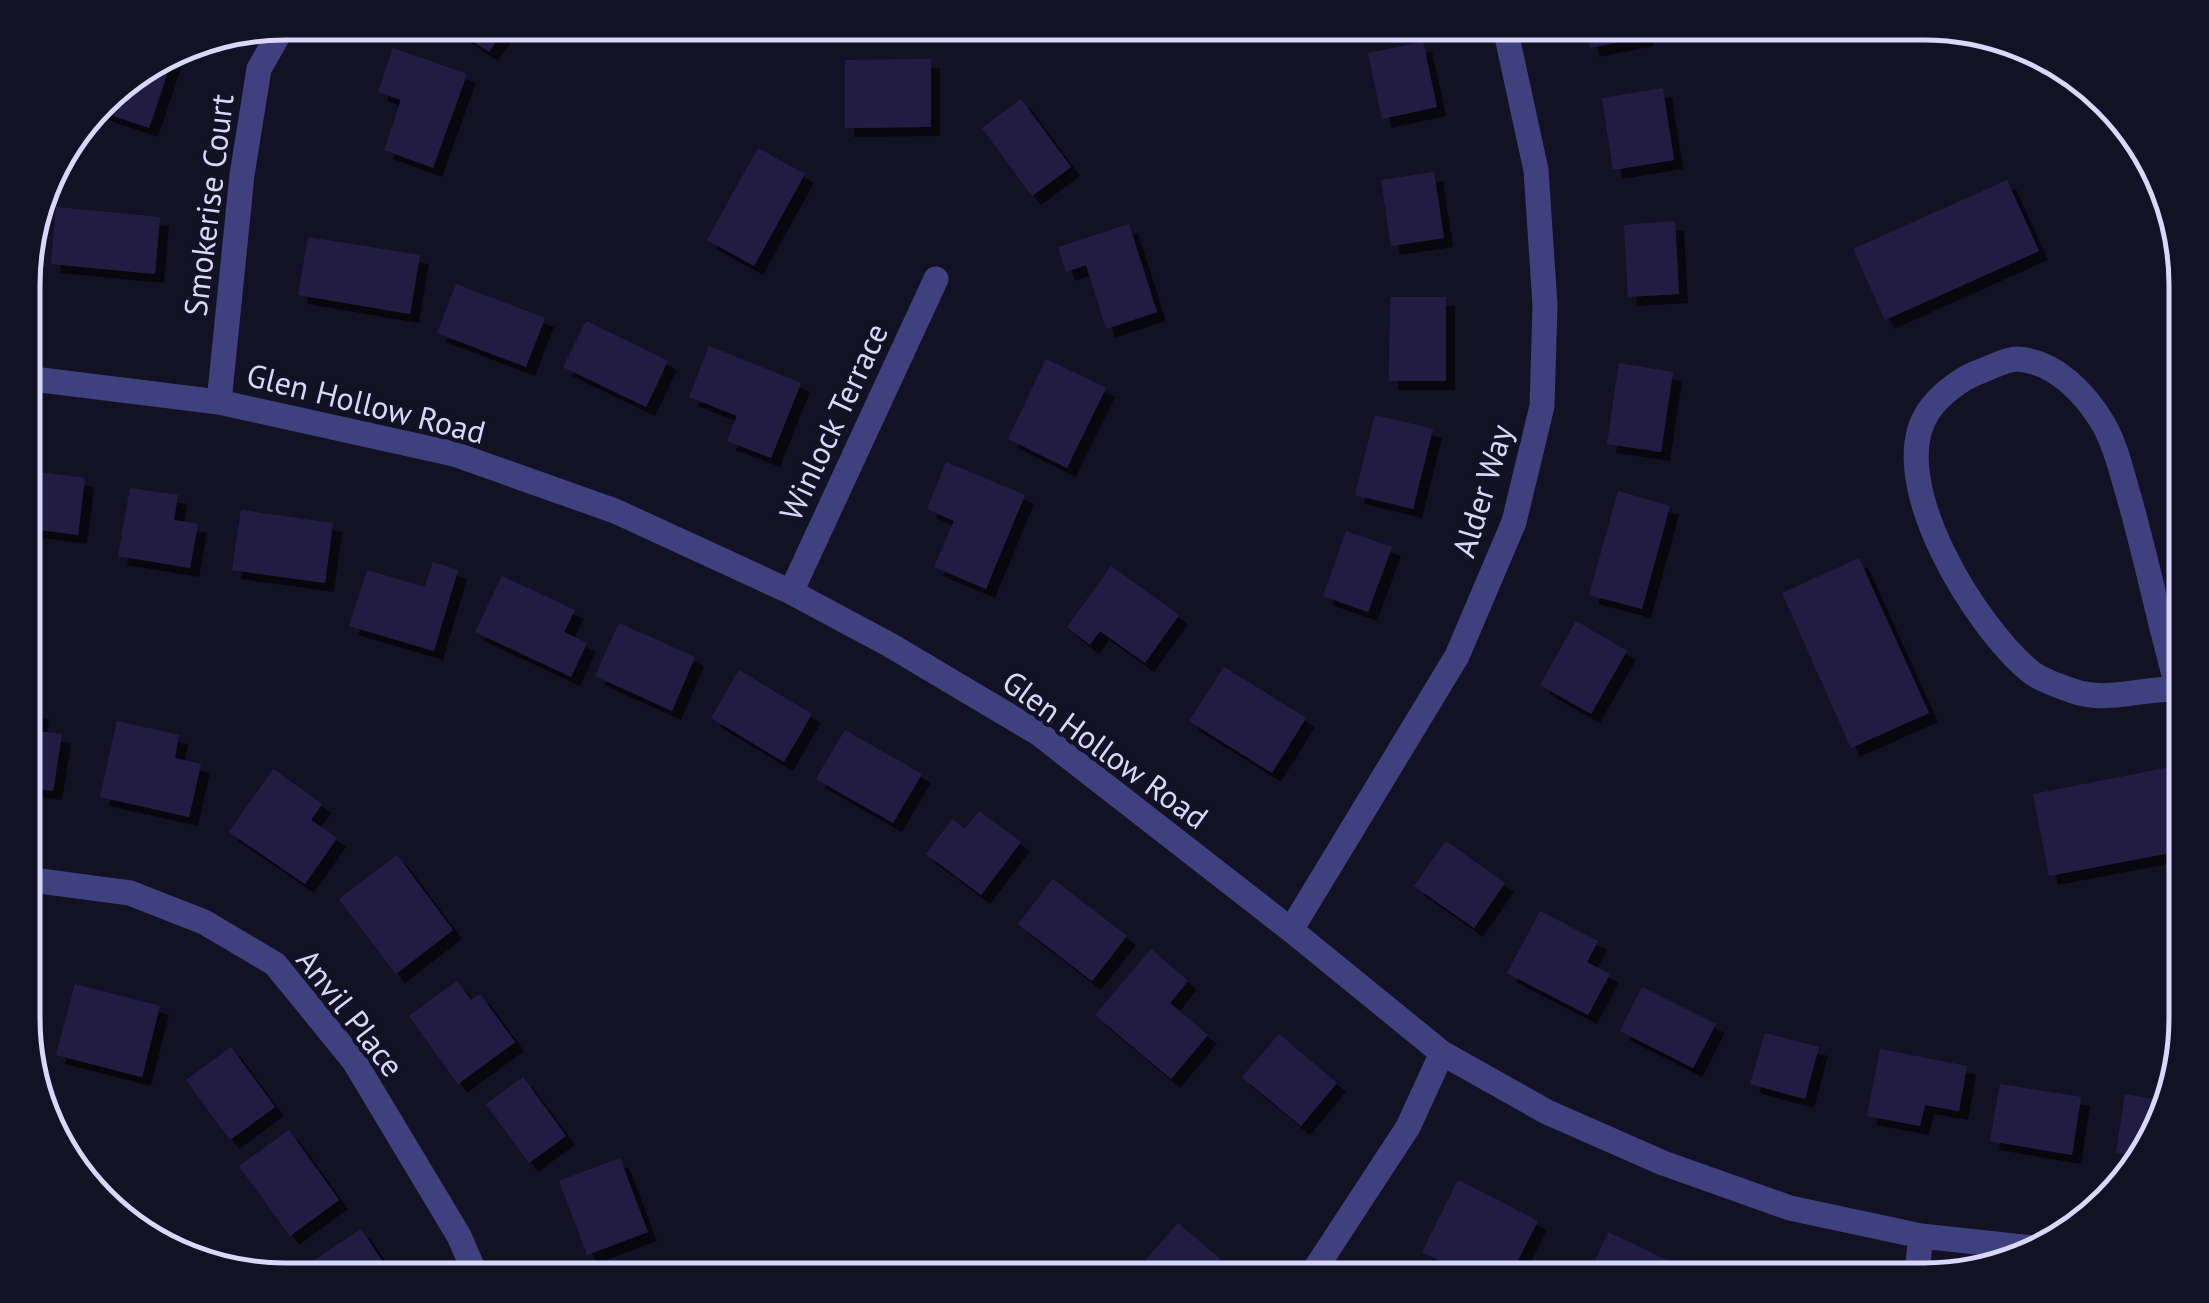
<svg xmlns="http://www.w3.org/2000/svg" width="2209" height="1303" viewBox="0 0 2209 1303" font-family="'PT Sans',sans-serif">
  <defs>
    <filter id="shadow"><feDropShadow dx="9" dy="9" stdDeviation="0" flood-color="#0009"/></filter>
  </defs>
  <rect width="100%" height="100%" fill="#131124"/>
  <!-- building -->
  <path fill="#241e43" filter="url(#shadow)" d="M445,23H509L489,52Z
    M1585,23H1642L1645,37L1590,48Z
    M1423,42L1437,107L1382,119L1368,53Z
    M176,47L149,128L99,111L111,88Z
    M393,48L467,74L433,168L384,150L401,100L378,92Z
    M931,59V127L845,128V60Z
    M1663,88L1674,160L1613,170L1602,98Z
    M1021,99L1071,167L1032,196L982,128Z
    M758,148L805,174L754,266L707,240Z
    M1434,172L1444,238L1391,246L1381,180Z
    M2007,180L2039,251L1885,320L1853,249Z
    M56,207L160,217L155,274L51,264Z
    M1675,221L1679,294L1628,297L1624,225Z
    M1129,224L1157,312L1106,329L1086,265L1066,272L1058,247Z
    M308,237L420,255L410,314L298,295Z
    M456,284L545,318L526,367L437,333Z
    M1390,297H1446V381H1389Z
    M586,321L668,361L646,407L563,367Z
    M709,346L801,383L771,458L727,441L737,416L689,397Z
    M1046,359L1106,388L1067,468L1008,439Z
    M1619,363L1673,372L1661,452L1607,444Z
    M1375,415L1433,429L1413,509L1355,495Z
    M946,462L1025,495L986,589L934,567L954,521L927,509Z
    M25,470L85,478L78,535L25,528Z
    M130,488L178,495L174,520L198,524L190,568L118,556Z
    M1618,491L1670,506L1642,609L1589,595Z
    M241,510L333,523L325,583L232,570Z
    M1346,531L1392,547L1368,612L1323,596Z
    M1859,558L1929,713L1851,748L1782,593Z
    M433,562L458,570L434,651L349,626L367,570L425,587Z
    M1111,566L1179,615L1145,663L1100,631L1090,645L1067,627Z
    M502,576L575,610L564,632L587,643L571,677L475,632Z
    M1576,621L1627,651L1591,714L1540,685Z
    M619,623L695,657L672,711L595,676Z
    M1224,667L1306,718L1272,773L1189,721Z
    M739,670L812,714L784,762L711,718Z
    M25,707L40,710L37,731L62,734L53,791L25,787Z
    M117,721L179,735L175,758L201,764L189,817L100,797Z
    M845,730L922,774L893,823L816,779Z
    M2186,764V850L2049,876L2033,794Z
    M273,769L322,804L311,820L337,838L305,884L229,832Z
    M979,811L1021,842L981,895L926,854L952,819L965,829Z
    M1446,841L1505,883L1474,928L1414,886Z
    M397,855L453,930L396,974L339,899Z
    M1053,879L1127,936L1092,981L1018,924Z
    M1540,911L1598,941L1587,962L1610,974L1588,1015L1507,973Z
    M1151,949L1188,981L1170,1003L1208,1035L1171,1079L1095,1015Z
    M457,981L471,1000L480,994L515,1042L458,1084L409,1016Z
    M75,984L160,1006L142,1077L56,1055Z
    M1642,987L1716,1024L1693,1068L1620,1031Z
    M1765,1033L1819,1047L1805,1099L1750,1084Z
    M1279,1034L1337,1083L1301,1126L1242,1077Z
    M231,1047L275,1107L230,1140L186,1080Z
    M1880,1049L1967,1066L1959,1111L1925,1105L1920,1126L1867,1116Z
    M523,1077L566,1136L529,1163L486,1104Z
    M2000,1084L2081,1097L2072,1155L1990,1141Z
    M2125,1094L2166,1101L2151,1150L2144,1157L2116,1153Z
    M289,1130L339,1200L290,1236L239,1166Z
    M620,1158L648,1232L587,1255L559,1181Z
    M1458,1180L1538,1221L1508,1280H1478L1422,1252Z
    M1178,1223L1220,1259L1202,1280H1128Z
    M361,1229L395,1280H322L310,1263Z
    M1608,1232L1690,1271L1686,1280H1586Z"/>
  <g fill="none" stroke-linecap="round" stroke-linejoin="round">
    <!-- minor -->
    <path stroke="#40407f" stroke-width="25" d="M25,378L219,402L454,454L615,511L791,592L890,645L1038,733L1291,930L1442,1053L1547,1112L1663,1163L1790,1208L1921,1236L2042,1249
      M219,402L242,175L259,69L285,23
      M791,592L936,279
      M2178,689C2160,625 2147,561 2129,497C2122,474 2116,446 2104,425C2086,394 2055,361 2017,359C2006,359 1992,367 1981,371C1962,378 1940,394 1928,412C1883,480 1977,629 2031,672C2042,681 2060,686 2073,691C2109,704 2149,685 2186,690
      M25,879L130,893L204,922L275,964L354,1061L459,1236L478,1280
      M1291,930L1457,656L1514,522L1542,406L1545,305L1536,170L1504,23
      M1308,1280L1408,1127L1442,1053
      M1916,1280L1921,1236"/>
  </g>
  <g text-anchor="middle" stroke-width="9" stroke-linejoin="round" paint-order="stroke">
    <!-- street labels -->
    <g font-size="32" fill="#dad7fc" stroke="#131124">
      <text transform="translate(209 205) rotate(-83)" y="11">Smokerise Court</text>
      <text transform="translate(366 404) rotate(14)" y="11">Glen Hollow Road</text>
      <text transform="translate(834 422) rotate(-65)" y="11">Winlock Terrace</text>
      <text transform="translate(1483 491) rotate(-73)" y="11">Alder Way</text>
      <text transform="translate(1105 750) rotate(36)" y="11">Glen Hollow Road</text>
      <text transform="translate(350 1013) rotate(52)" y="11">Anvil Place</text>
    </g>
  </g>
  <!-- crop -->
  <path d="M0 0H2209V1303H0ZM285 40H1924A245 245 0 0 1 2169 285V1018A245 245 0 0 1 1924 1263H285A245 245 0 0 1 40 1018V285A245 245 0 0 1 285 40Z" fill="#131124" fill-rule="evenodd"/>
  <path fill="none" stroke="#dad7fc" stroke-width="5" d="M285 40H1924A245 245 0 0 1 2169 285V1018A245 245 0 0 1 1924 1263H285A245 245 0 0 1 40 1018V285A245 245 0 0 1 285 40Z"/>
</svg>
